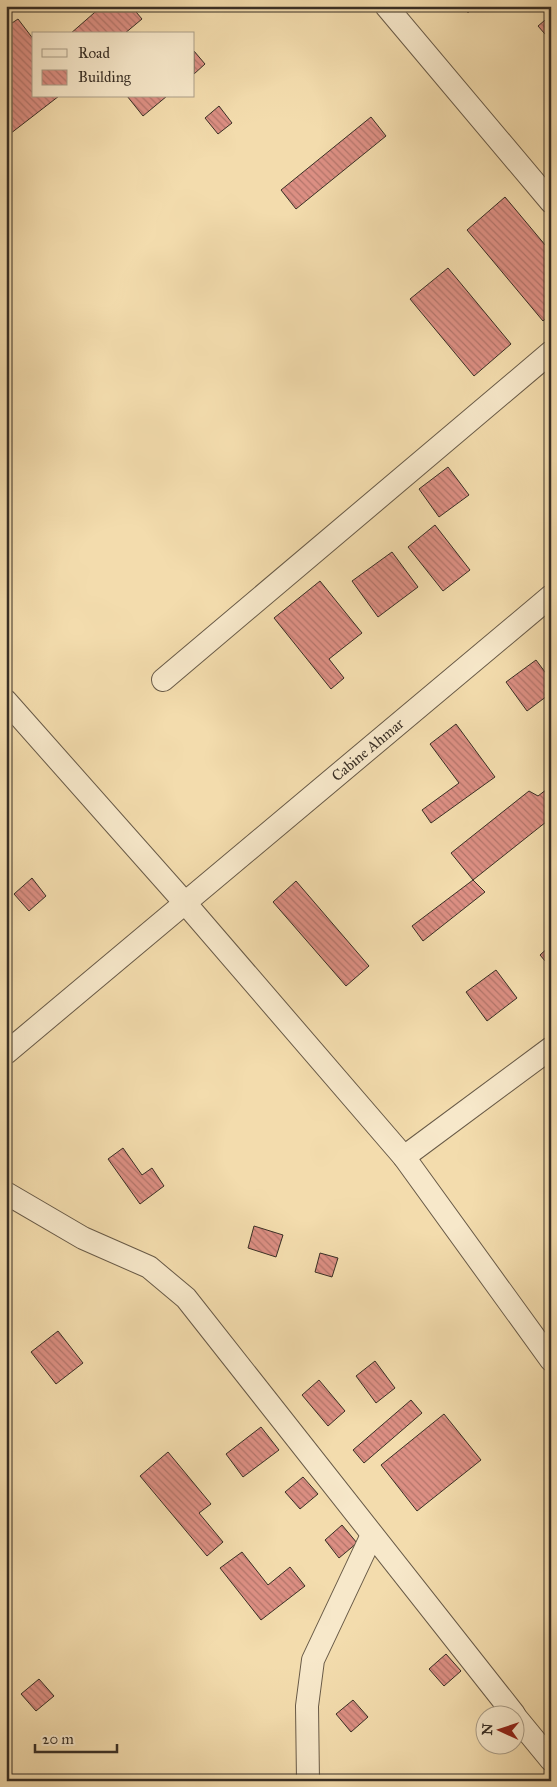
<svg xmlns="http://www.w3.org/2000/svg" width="557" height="1787" viewBox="0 0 557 1787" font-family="'IM FELL Great Primer',serif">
  <defs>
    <pattern id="building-back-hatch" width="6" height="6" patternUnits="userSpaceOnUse" patternTransform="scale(1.25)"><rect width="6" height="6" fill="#dc8f83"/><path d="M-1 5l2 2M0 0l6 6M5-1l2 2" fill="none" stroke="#b3756b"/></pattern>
  </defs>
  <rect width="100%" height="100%" fill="#f3dcad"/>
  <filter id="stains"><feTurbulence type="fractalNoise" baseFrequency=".004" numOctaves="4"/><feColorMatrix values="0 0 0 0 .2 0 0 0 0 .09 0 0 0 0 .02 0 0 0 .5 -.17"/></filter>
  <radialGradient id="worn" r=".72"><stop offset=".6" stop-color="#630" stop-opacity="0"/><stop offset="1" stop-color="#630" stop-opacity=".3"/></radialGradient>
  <!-- building -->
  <path fill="url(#building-back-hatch)" stroke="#392f25" d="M102,6H131L142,19L124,34H70Z
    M462,6H475L468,13Z
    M551,15V41L538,26Z
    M18,19L34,40V96H59L6,137V27Z
    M194,51L205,64L194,74Z
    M127,96H167L143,116Z
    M219,106L232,123L218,134L205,118Z
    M371,117L386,136L296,209L281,190Z
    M505,197L551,252V314L543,321L467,230Z
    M448,268L511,344L474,376L410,299Z
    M448,467L469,495L439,517L419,489Z
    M435,525L470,570L443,591L408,547Z
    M392,552L418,587L378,617L352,581Z
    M320,581L362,633L329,659L344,678L331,689L274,618Z
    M536,660L551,680V693L527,711L506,682Z
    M456,724L495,777L431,823L422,810L459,783L430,744Z
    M551,786V818L473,880L451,853L529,791L538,796Z
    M32,878L46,896L29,911L14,894Z
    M473,880L485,892L423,941L412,926Z
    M296,881L369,966L346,986L273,902Z
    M551,945V968L540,955Z
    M496,970L517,998L487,1021L466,992Z
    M123,1148L142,1175L152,1168L164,1186L140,1204L108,1159Z
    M254,1226L283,1235L276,1257L248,1248Z
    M320,1253L338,1258L332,1277L315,1272Z
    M58,1331L83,1363L56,1384L31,1352Z
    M375,1361L395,1388L376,1403L356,1376Z
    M319,1380L345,1411L328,1426L302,1395Z
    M411,1400L422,1413L364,1463L353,1450Z
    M444,1414L481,1460L417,1511L381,1465Z
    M261,1427L279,1450L243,1477L226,1454Z
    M168,1452L211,1504L199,1513L223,1542L207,1556L140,1476Z
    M303,1477L318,1494L300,1509L285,1492Z
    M342,1525L357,1543L339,1558L325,1540Z
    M242,1552L268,1585L290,1567L305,1586L261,1620L220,1568Z
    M446,1654L461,1671L444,1686L429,1669Z
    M39,1679L54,1696L36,1711L21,1694Z
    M353,1700L368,1717L351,1732L336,1714Z"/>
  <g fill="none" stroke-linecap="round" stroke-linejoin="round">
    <defs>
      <g id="street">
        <path d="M386,6L551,202"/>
        <path d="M163,680L551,352"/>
        <path d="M6,701L186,904L404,1157L551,1360"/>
        <path id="s1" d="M6,1053L551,596"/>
        <path d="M404,1157L551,1048"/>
        <path d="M6,1193L83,1238L149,1267L186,1298L514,1714"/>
        <path d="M514,1715L551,1760"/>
        <path d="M308,1781L307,1706L313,1660L372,1535"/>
      </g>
    </defs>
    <!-- street casing -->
    <use href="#street" stroke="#685a47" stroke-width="24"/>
    <!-- street -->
    <use href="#street" stroke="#f7e8ca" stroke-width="22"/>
  </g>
  <g text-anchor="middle" stroke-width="4.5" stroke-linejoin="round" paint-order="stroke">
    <!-- street labels -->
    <g font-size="15" fill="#392f25" stroke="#f7e8ca">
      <text dy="5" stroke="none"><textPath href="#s1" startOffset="472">Cabine Ahmar</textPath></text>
    </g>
  </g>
  <!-- margin -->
  <rect width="557" height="1787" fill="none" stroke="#f3dcad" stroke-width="25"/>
  <rect x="8" y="8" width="542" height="1772" fill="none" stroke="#392f25" stroke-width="2.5"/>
  <rect x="12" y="12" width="532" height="1762" fill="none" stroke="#392f25"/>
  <!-- legend -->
  <rect x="32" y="32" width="162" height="65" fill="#f7e8ca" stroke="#ab9e88"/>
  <rect x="42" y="49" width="25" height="8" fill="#f7e8ca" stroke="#ab9e88"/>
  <text x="78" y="58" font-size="15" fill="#392f25">Road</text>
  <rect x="42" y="70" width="25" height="15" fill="url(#building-back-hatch)" stroke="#ab9e88"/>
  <text x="78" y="82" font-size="15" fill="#392f25">Building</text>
  <!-- north arrow -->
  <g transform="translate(500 1730) rotate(273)"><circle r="24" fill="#f7e8ca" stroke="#ab9e88"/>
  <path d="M0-4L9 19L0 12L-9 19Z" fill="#8f2418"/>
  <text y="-8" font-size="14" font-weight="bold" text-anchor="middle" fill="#392f25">N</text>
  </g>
  <!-- scale -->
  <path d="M35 1744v8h82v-8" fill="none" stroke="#392f25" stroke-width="2.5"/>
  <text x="42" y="1744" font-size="15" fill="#392f25" stroke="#f7e8ca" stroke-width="4" paint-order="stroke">20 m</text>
  <rect width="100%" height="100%" filter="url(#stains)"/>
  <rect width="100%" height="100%" fill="url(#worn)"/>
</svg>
